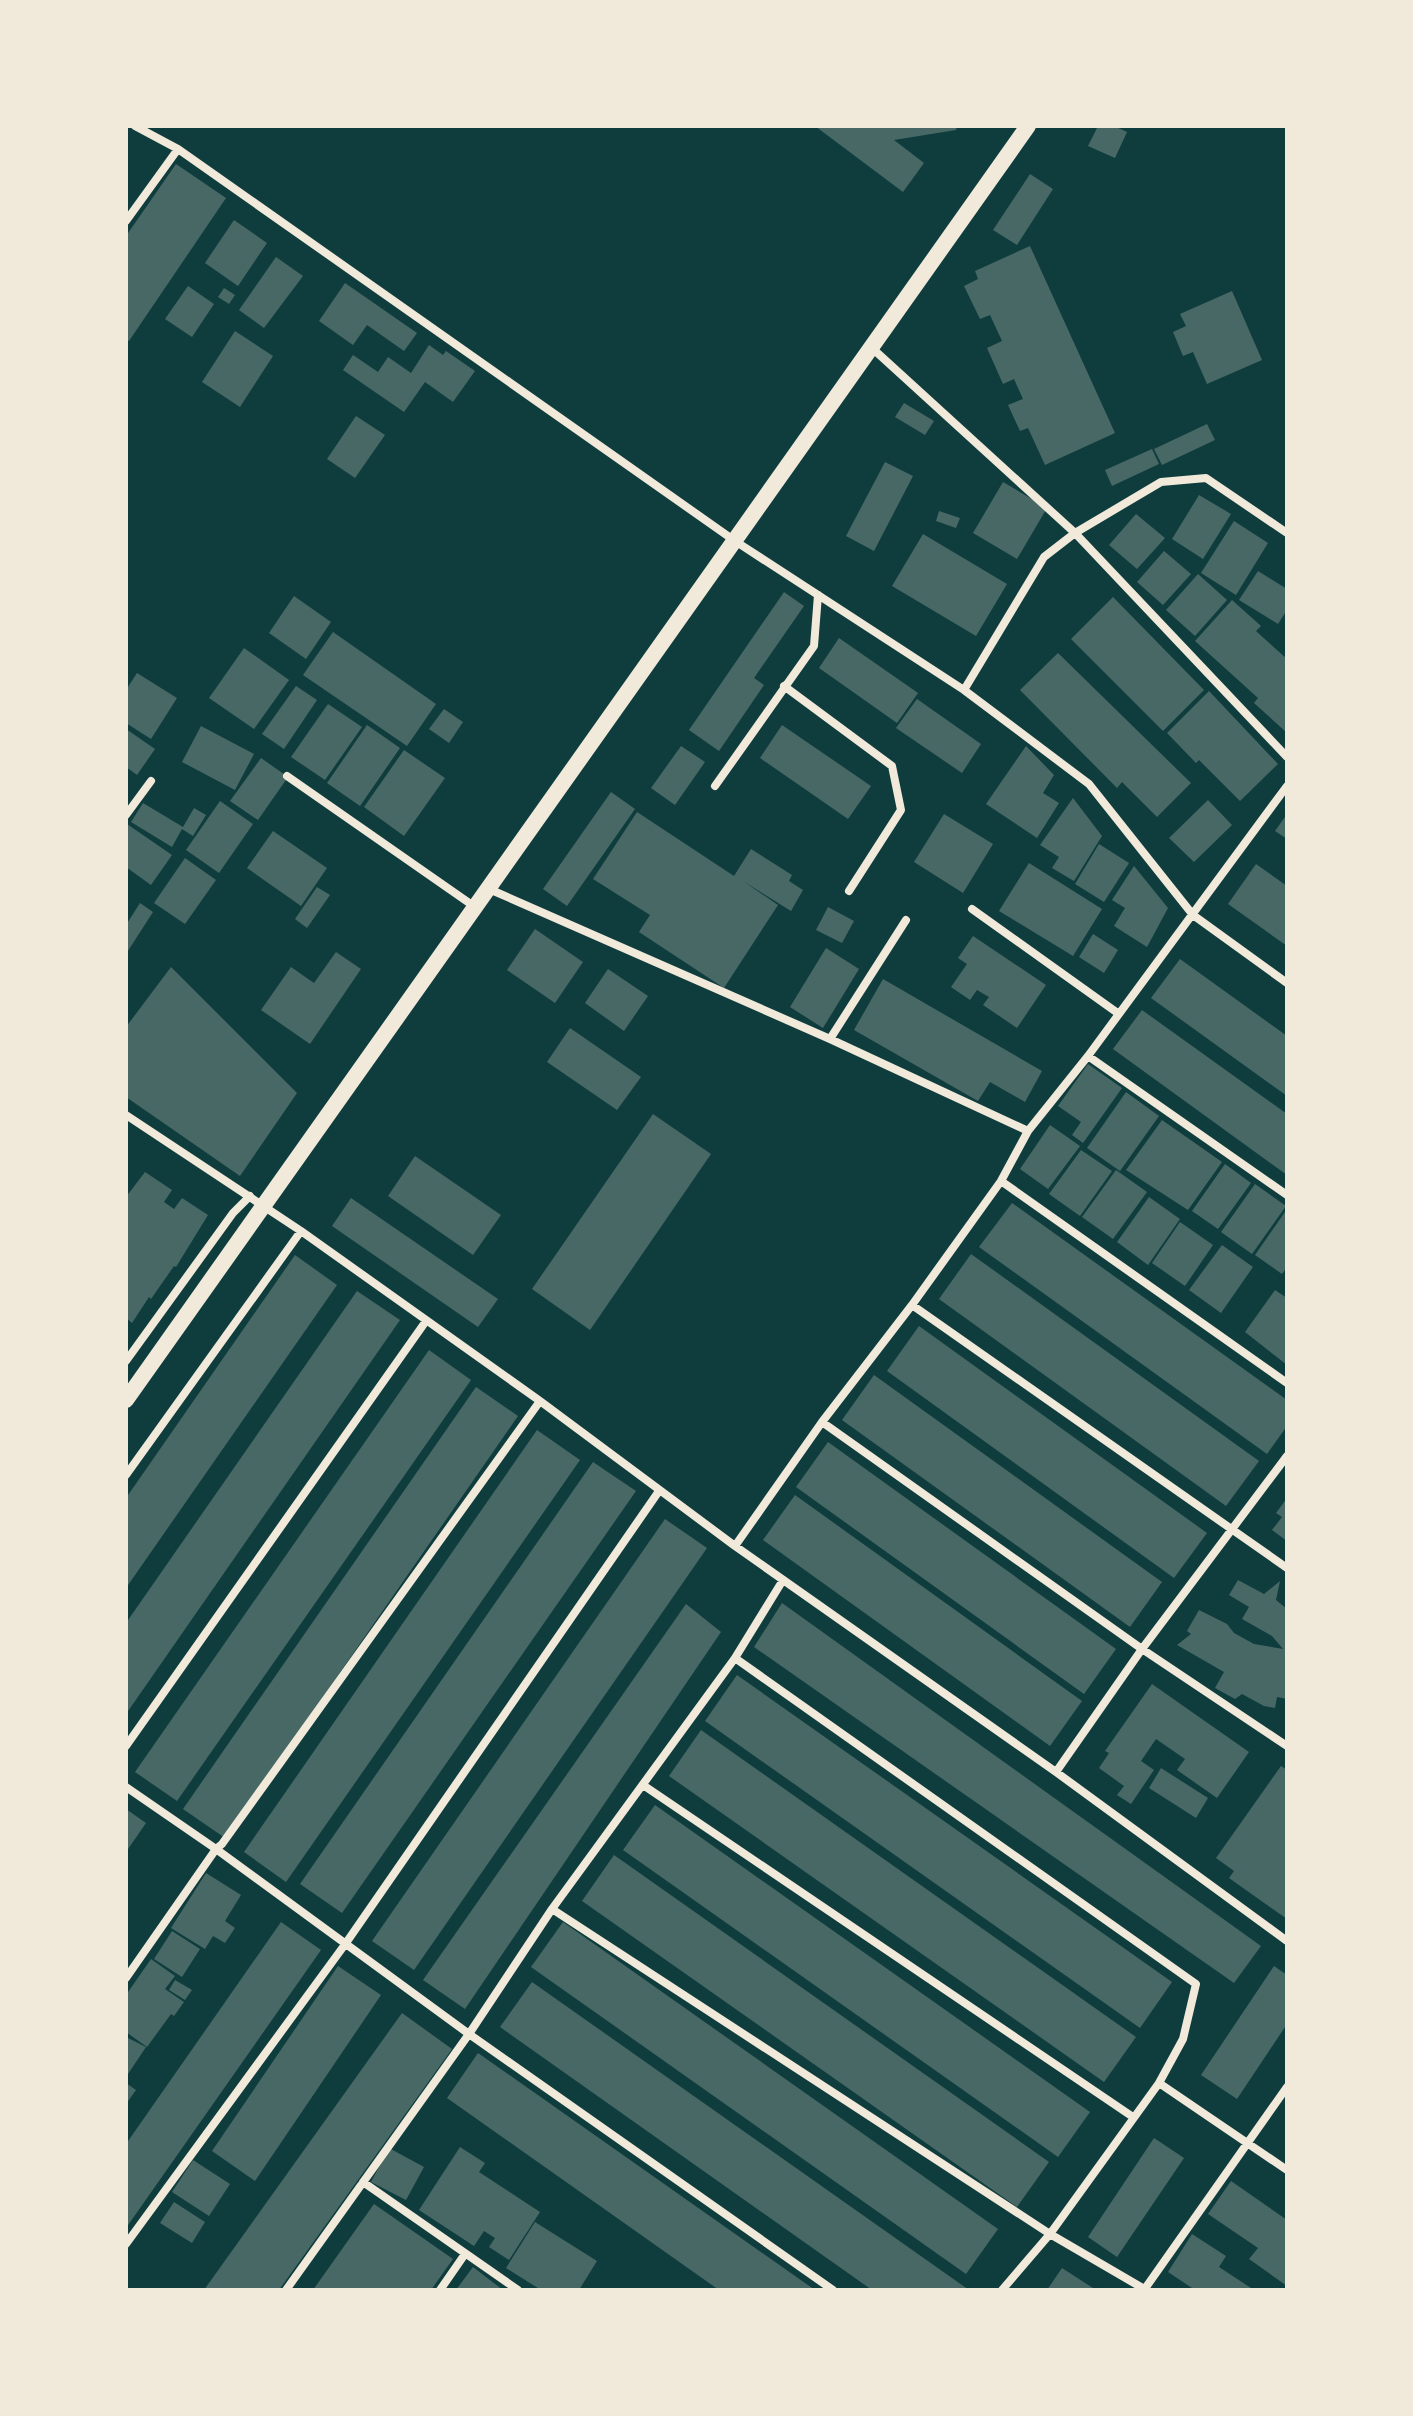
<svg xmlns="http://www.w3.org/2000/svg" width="1413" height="2416" viewBox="0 0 1413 2416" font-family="'Alegreya Sans',sans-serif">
  <rect width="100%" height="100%" fill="#0f3d3e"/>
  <!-- building -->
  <path fill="#486865" d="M815,126H957L956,130L894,140L924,163L903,192Z
    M1098,126H1114L1127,132L1115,158L1088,146Z
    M176,164L226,198L129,341L126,339V236Z
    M1030,174L1053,189L1017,245L993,230Z
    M234,220L267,243L238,286L205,263Z
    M1030,246L1115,433L1045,465L1028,428L1020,431L1008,405L1023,399L1014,379L1003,384L987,348L1002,341L990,315L980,319L964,286L978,279L975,271Z
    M276,257L303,276L264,328L239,310Z
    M345,283L417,333L404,351L367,325L353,345L319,321Z
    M188,286L214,304L192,337L165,319Z
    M224,288L235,295L229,304L218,297Z
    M1232,291L1262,360L1207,384L1193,352L1183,356L1173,332L1186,326L1180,314Z
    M235,331L273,356L240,407L202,382Z
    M429,345L443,355L446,351L475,371L453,402L425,382L404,412L343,370L353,355L378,372L388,357L411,373Z
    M904,403L934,421L925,435L895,417Z
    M356,416L385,435L355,478L327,459Z
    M1207,424L1215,440L1162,465L1154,449Z
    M1152,449L1159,464L1112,486L1105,470Z
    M885,462L913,476L874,551L846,536Z
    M1003,482L1047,508L1017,559L973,533Z
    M1199,495L1231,514L1203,559L1172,539Z
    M939,511L960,518L956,528L936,521Z
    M1136,514L1165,538L1137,569L1109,545Z
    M1234,521L1268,543L1236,595L1201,573Z
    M923,534L1007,584L976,636L892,586Z
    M1164,551L1191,574L1163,605L1137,582Z
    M1258,571L1287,589V610L1278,624L1239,600Z
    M1198,574L1227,600L1195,636L1166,610Z
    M784,592L804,606L754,678L764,685L719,751L689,730Z
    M294,596L331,622L306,659L269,633Z
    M1113,597L1204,690L1163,731L1071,639Z
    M1232,600L1261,626L1256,631L1287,659V733L1254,703L1258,698L1195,641Z
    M333,632L436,704L407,746L303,675Z
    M839,638L918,693L897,723L819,668Z
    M244,648L289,680L254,729L209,698Z
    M1058,653L1191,783L1157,817L1122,782L1117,788L1020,690Z
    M137,673L177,698L151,739L126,723V690Z
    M296,686L317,700L284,749L262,734Z
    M1209,691L1278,764L1240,801L1199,760L1196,763L1167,733Z
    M917,699L981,744L962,773L896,728Z
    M328,704L362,727L325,780L291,757Z
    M444,709L463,722L449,743L429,729Z
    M367,725L400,748L360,806L327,783Z
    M782,725L871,786L848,819L760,758Z
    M201,726L254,754L235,790L182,762Z
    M126,729L155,749L137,775L126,767Z
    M681,746L705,762L675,805L651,788Z
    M1026,746L1054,775L1043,793L1059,803L1037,838L986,804Z
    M404,750L445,778L404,836L364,807Z
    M261,758L288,777L258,820L230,801Z
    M611,792L635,809L567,906L543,889Z
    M1073,798L1102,836L1074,881L1052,868L1059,857L1040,845Z
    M1208,800L1232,825L1194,862L1169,838Z
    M220,801L253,824L219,873L186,850Z
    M143,803L183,827L194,808L206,815L193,836L182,829L172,847L131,822Z
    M637,812L734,876L751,849L792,875L789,881L803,890L791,911L743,881L778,905L724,988L639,932L650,915L593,879Z
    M944,814L993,844L963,893L914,862Z
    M1287,814V839L1275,831Z
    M127,824L172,855L151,885L126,867Z
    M273,831L327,868L301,906L247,868Z
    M1099,844L1129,863L1104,902L1075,884Z
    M185,858L216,880L185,924L154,903Z
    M1029,863L1102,909L1073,956L999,911Z
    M1256,864L1287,886V946L1228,904Z
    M1134,866L1168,908L1147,947L1114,926L1125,908L1112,900Z
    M317,887L330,895L307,928L295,919Z
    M140,903L153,912L126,954V925Z
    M828,907L854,921L842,943L816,930Z
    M535,929L583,962L555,1003L507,970Z
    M1093,934L1118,950L1104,973L1079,957Z
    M973,936L1046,985L1017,1028L983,1005L989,997L977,990L970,1000L951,987L967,964L958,958Z
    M826,948L859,969L823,1028L790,1007Z
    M336,952L361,969L310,1044L261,1010L291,967L314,983Z
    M1180,959L1287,1036V1096L1151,998Z
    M171,967L297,1093L240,1176L126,1097V1027Z
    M608,969L648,996L624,1031L585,1003Z
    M883,979L1042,1071L1025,1102L990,1082L978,1101L854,1030Z
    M1142,1010L1287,1114V1175L1113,1049Z
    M570,1028L641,1077L617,1110L547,1062Z
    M1088,1064L1122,1088L1083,1143L1072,1135L1081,1122L1058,1106Z
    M1126,1092L1159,1116L1120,1171L1087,1148Z
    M653,1114L711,1154L590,1330L532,1289Z
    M1162,1120L1222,1162L1188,1210L1126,1170Z
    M1050,1125L1080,1146L1048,1189L1020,1169Z
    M1081,1150L1112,1171L1080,1216L1049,1194Z
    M415,1156L501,1215L473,1255L388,1196Z
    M1225,1164L1251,1183L1218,1229L1192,1211Z
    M1116,1170L1147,1192L1113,1239L1082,1217Z
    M145,1172L172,1190L164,1202L174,1209L182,1198L208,1215L176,1267L174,1266L151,1299L149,1297L132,1323L126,1318V1197Z
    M1255,1184L1286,1206L1252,1254L1221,1232Z
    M1149,1197L1180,1219L1148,1265L1117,1242Z
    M351,1198L498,1299L478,1327L332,1226Z
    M1012,1203L1287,1400V1426L1267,1454L979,1247Z
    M1287,1209V1267L1282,1274L1255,1255Z
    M1180,1222L1213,1245L1185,1286L1152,1263Z
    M1222,1245L1253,1267L1221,1313L1189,1290Z
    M971,1254L1259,1461L1226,1506L939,1299Z
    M295,1255L337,1285L126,1588V1498Z
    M1275,1290L1287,1298V1365L1245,1332Z
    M357,1291L400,1320L126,1714V1623Z
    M919,1326L1207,1533L1174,1578L887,1371Z
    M429,1350L471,1380L177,1801L135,1772Z
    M874,1375L1162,1582L1130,1627L842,1420Z
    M476,1387L518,1416L225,1838L183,1809Z
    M537,1430L580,1460L286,1882L244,1852Z
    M828,1442L1116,1649L1084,1694L796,1487Z
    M593,1462L636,1491L342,1913L300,1884Z
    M795,1495L1082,1701L1050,1746L763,1540Z
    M1287,1498V1541L1272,1530L1282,1517L1276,1513Z
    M665,1519L707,1548L414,1970L372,1941Z
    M1238,1580L1264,1594L1280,1581L1276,1600L1287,1609V1699L1277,1697L1275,1708L1264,1706L1242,1694L1235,1699L1215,1688L1224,1672L1177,1645L1191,1634L1187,1631L1199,1610L1227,1624L1234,1633L1254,1644L1283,1649L1272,1636L1242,1619L1249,1607L1229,1595Z
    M782,1603L1261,1946L1234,1983L754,1647Z
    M686,1604L721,1632L465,2009L423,1980Z
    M737,1675L1172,1982L1140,2028L705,1721Z
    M1152,1684L1249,1752L1217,1798L1177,1770L1185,1759L1156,1739L1141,1761L1154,1770L1131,1804L1117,1795L1124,1786L1099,1768L1109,1753L1105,1751Z
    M701,1730L1136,2037L1104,2082L669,1776Z
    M1281,1766L1287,1770V1919L1229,1878L1234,1871L1216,1858Z
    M1161,1768L1208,1798L1196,1818L1149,1788Z
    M655,1805L1090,2112L1058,2157L623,1850Z
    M126,1809L146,1823L126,1852Z
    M614,1855L1049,2162L1017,2207L582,1901Z
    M206,1873L241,1895L225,1921L235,1928L225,1943L213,1936L205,1949L171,1928Z
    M281,1922L321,1950L126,2228V2144Z
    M563,1922L998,2229L966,2274L531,1967Z
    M172,1931L200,1949L182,1977L154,1959Z
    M151,1959L175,1976L165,1989L184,2002L174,2016L171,2014L147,2047L126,2032V1995Z
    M338,1966L381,1995L255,2181L212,2151Z
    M1274,1966L1287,1975V2024L1237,2099L1201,2075Z
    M175,1980L192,1990L185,2000L169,1990Z
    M532,1982L969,2290H872L500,2027Z
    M402,2013L452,2049L279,2290H204Z
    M126,2037L146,2047L126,2077Z
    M478,2053L815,2290H719L447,2098Z
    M126,2083L136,2090L126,2104Z
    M1154,2138L1184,2158L1117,2257L1088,2237Z
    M460,2147L485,2163L479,2172L540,2212L509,2260L489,2247L495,2238L484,2231L474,2246L419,2210Z
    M389,2148L424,2167L406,2200L371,2182Z
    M193,2160L230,2184L209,2216L172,2192Z
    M1231,2181L1287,2220V2286L1249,2259L1258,2248L1208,2214Z
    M174,2202L205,2222L192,2243L160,2223Z
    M374,2204L453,2259L431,2290H313Z
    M535,2222L597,2261L579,2290H541L506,2268Z
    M1192,2234L1226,2256L1219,2267L1254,2290H1190L1192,2288L1168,2272Z
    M473,2267L503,2290H456Z
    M1062,2268L1096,2290H1047Z"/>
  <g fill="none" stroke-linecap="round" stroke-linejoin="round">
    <!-- minor -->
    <path stroke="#f1e9da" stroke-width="8" d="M135,126L178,149L735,541L964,690L1089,784L1193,915L1287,983
      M126,221L178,149
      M872,348L1075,533L1161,482L1206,478L1287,533
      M784,686L892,766L901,810L849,891
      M964,690L1044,557L1075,533L1287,757
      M287,776L475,907
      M715,786L814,646L818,595
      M126,815L151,781
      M489,889L830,1039L1028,1131
      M972,909L1119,1014
      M830,1039L906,920
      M1088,1056L1287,1195
      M126,1115L301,1231L540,1401L735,1546L1056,1772L1287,1941
      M1001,1181L1287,1383
      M912,1305L1287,1568
      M126,1361L233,1213L250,1196
      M822,1422L1142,1649L1287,1746
      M126,1475L301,1231
      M735,1546L822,1422L912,1305L1001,1181L1028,1131L1088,1056L1287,786
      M735,1658L1196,1984L1183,2039L1159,2083L1050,2234L1002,2290
      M126,1746L426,1321
      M1056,1772L1142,1649L1287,1456
      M643,1785L1133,2117
      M126,1787L216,1849L469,2034L833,2290
      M552,1909L1050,2234L1146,2290
      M126,1978L216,1849L222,1844L540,1401
      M1159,2083L1287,2170
      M363,2182L518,2290
      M126,2244L346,1943L659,1491
      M286,2290L469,2034L552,1909L735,1658L783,1580
      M440,2290L465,2254
      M1144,2290L1287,2087"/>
    <!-- secondary -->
    <path stroke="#f1e9da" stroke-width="16" d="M126,1400L1028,126"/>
  </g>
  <!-- border -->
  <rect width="1413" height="2416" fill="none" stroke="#f1e9da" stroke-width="256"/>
</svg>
